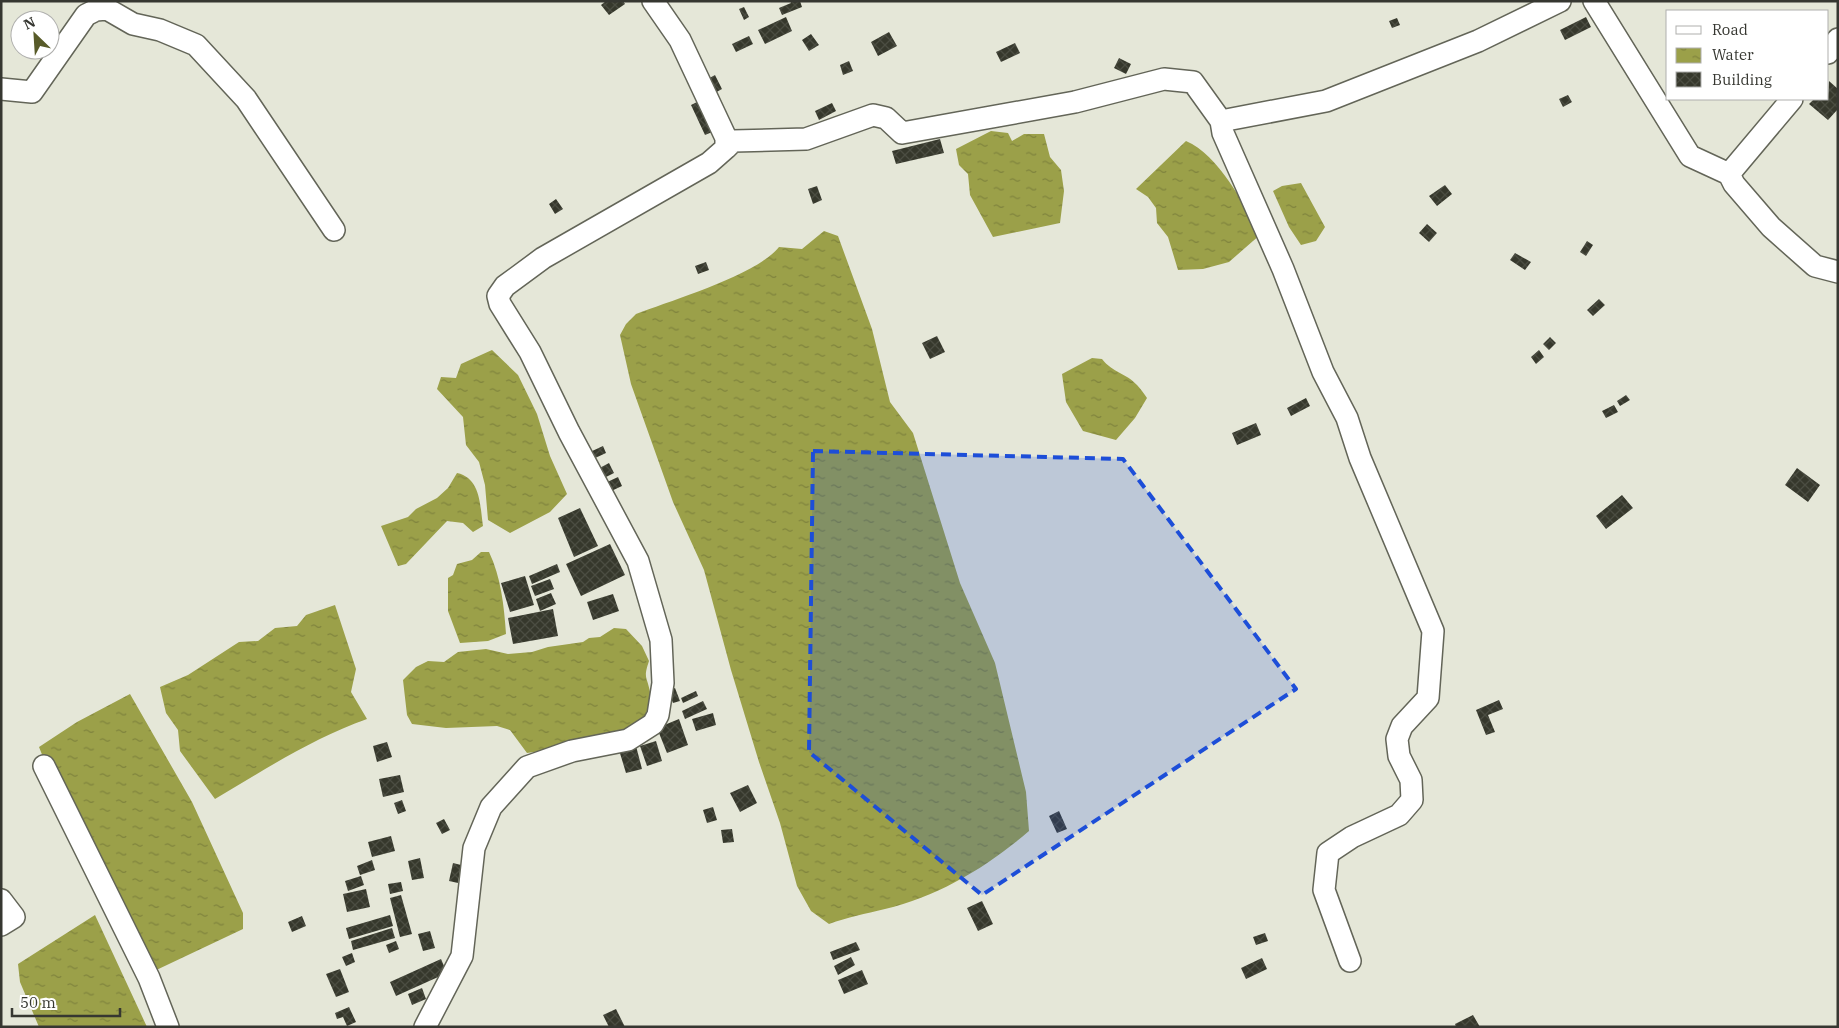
<svg xmlns="http://www.w3.org/2000/svg" width="1839" height="1028" viewBox="0 0 1839 1028" font-family="'IBM Plex Serif',serif">
  <defs>
    <pattern id="water-ripples" width="26" height="14" patternUnits="userSpaceOnUse" patternTransform="scale(1.25)"><rect width="26" height="14" fill="#9ba049"/><path d="M2 4q2-2 4 0t4 0M15 11q2-2 4 0t4 0" fill="none" stroke="#7f833d"/></pattern>
    <pattern id="building-cross-hatch" width="8" height="8" patternUnits="userSpaceOnUse" patternTransform="scale(1.25)"><rect width="8" height="8" fill="#36382c"/><path d="M0 0l8 8M0 8l8-8" fill="none" stroke="#4b4d42"/></pattern>
  </defs>
  <rect width="100%" height="100%" fill="#e5e7d8"/>
  <!-- water -->
  <path fill="url(#water-ripples)" d="M991,131L1008,133L1012,141L1024,134H1044L1050,157L1061,170L1064,191L1060,223L993,237L970,195L968,174L959,165L956,149Z
    M1186,141C1219,155 1243,204 1261,234L1229,262L1203,269L1178,270L1168,237L1157,223L1156,208L1148,197L1136,189Z
    M1301,183L1325,227L1316,241L1301,245L1289,227L1273,191L1282,186Z
    M824,231L838,236L872,329L890,402L913,433L960,583L995,663L1026,792L1029,831C987,867 939,896 885,909C865,914 848,917 829,924L811,911L797,886L780,823L759,762L731,670L704,570L673,502L631,384L620,335L626,324L636,314C672,300 757,275 779,247L802,249Z
    M492,350L518,375L537,414L550,456L567,494L550,512L510,533L488,520L485,485L479,462L466,445L463,417L437,389L441,377L456,378L461,364Z
    M1092,358L1102,359C1113,373 1126,373 1137,385C1141,389 1144,394 1147,398L1135,418L1116,440L1083,431L1066,402L1062,374Z
    M457,473C481,478 480,506 483,526L473,532L463,523L447,521L406,564L398,566L381,526L408,517L416,509L437,498L448,488Z
    M481,552H489C501,577 504,606 506,634L488,641L460,643L448,611V578L453,575L457,564L472,560Z
    M335,605L356,669L351,692L367,719C313,738 264,770 215,799L180,751L178,730L166,713L160,687L188,675L239,642L258,641L275,628L297,626L306,615Z
    M614,628L626,629L642,646L649,661C643,679 647,676 650,692C652,704 643,720 638,730L618,740L527,753L510,730L497,726L446,728L412,724L407,715L403,680L416,667L428,661L444,662L458,652L486,649L508,654L532,652L548,647L583,642L589,638L600,637Z
    M130,694L192,802L243,913V929L150,973L53,782L39,747L77,722Z
    M95,915L147,1027H39L20,982L18,964Z"/>
  <!-- building -->
  <path fill="url(#building-cross-hatch)" d="M606,1H623L625,4L609,15L601,5Z
    M790,1H800L802,7L782,15L779,8L791,3Z
    M744,7L749,17L744,20L739,9Z
    M786,17L792,31L765,44L758,30Z
    M1586,17L1591,27L1565,40L1560,30Z
    M1397,18L1400,25L1392,28L1389,21Z
    M889,32L897,46L878,56L871,42Z
    M811,34L819,45L809,51L802,40Z
    M749,36L753,44L736,52L732,44Z
    M1015,43L1020,53L1001,62L996,52Z
    M1119,58L1131,64L1126,74L1114,68Z
    M849,61L853,71L843,75L840,65Z
    M715,75L722,89L713,94L706,80Z
    M1829,81L1838,89V109L1828,120L1809,104L1814,99H1828Z
    M1568,95L1572,102L1563,107L1559,99Z
    M703,99L717,130L705,135L691,105Z
    M832,103L836,111L819,120L815,111Z
    M940,139L944,153L896,164L892,151Z
    M1445,185L1452,194L1437,206L1429,196Z
    M817,186L822,200L813,204L808,189Z
    M556,199L563,209L555,214L549,204Z
    M1427,224L1437,233L1429,242L1419,233Z
    M1587,241L1593,245L1586,256L1580,252Z
    M1515,253L1531,262L1525,270L1510,260Z
    M706,262L709,270L698,274L695,266Z
    M1599,299L1605,305L1593,316L1587,310Z
    M937,336L945,352L930,359L922,343Z
    M1550,337L1556,343L1549,350L1543,344Z
    M1539,350L1544,357L1536,364L1531,357Z
    M1626,395L1630,400L1620,406L1617,401Z
    M1306,398L1310,406L1291,416L1287,408Z
    M1614,405L1618,412L1606,418L1602,411Z
    M1256,423L1261,435L1237,445L1232,433Z
    M603,446L606,453L593,459L590,452Z
    M609,463L614,473L598,481L594,471Z
    M1797,468L1820,485L1808,502L1785,485Z
    M618,477L622,486L607,493L603,484Z
    M1622,495L1633,508L1606,529L1596,516Z
    M580,508L598,546L574,557L558,518Z
    M610,544L625,575L581,596L566,564Z
    M557,564L560,572L532,584L529,576Z
    M525,576L534,605L510,612L501,583Z
    M550,579L554,589L535,596L531,586Z
    M551,593L556,604L540,611L536,599Z
    M613,594L619,611L593,620L587,602Z
    M553,609L558,636L513,644L508,618Z
    M675,688L680,701L673,703L668,691Z
    M696,691L698,696L683,703L681,698Z
    M1499,700L1503,709L1488,715L1495,732L1486,735L1476,710Z
    M703,701L707,709L685,719L682,711Z
    M713,713L716,725L696,731L692,719Z
    M679,719L688,745L667,753L657,728Z
    M656,741L662,761L647,766L640,746Z
    M387,742L392,757L377,762L373,746Z
    M636,746L642,769L626,773L619,750Z
    M400,775L404,792L383,797L379,779Z
    M748,785L757,803L740,812L730,793Z
    M402,800L406,811L398,814L394,803Z
    M713,807L717,820L707,823L703,810Z
    M1059,811L1067,829L1057,833L1049,816Z
    M444,819L450,830L442,834L436,823Z
    M732,829L734,842L723,843L721,830Z
    M391,836L395,851L372,857L368,842Z
    M420,858L424,878L412,880L408,861Z
    M372,860L375,870L360,875L357,866Z
    M453,863L461,865L458,883L449,881Z
    M361,876L364,885L348,891L345,881Z
    M401,882L403,891L390,894L388,884Z
    M366,889L370,907L347,912L343,894Z
    M401,895L412,934L400,937L390,898Z
    M982,901L993,924L978,931L967,908Z
    M390,915L393,926L349,939L346,928Z
    M302,916L306,926L292,932L288,922Z
    M392,928L395,938L353,950L351,941Z
    M430,931L435,948L423,951L418,934Z
    M1265,933L1268,941L1256,945L1253,937Z
    M396,941L399,949L389,953L386,945Z
    M856,942L860,950L833,960L830,952Z
    M352,953L355,962L346,966L342,957Z
    M851,957L855,965L838,975L834,966Z
    M1262,958L1267,969L1246,979L1241,968Z
    M441,959L447,973L396,996L390,982Z
    M340,969L349,992L336,997L326,974Z
    M862,970L868,984L844,994L838,980Z
    M422,988L426,999L412,1005L408,994Z
    M349,1007L356,1022L347,1026L343,1017L337,1019L335,1013Z
    M616,1009L625,1027H609L603,1015Z
    M1473,1015L1480,1027H1456L1455,1024Z"/>
  <g fill="none" stroke-linecap="round" stroke-linejoin="round">
    <defs>
      <path id="minor" d="M1594,1L1690,156L1729,174L1734,184L1771,227L1815,266L1838,272
        M1828,53L1838,39
        M1,89L32,92L86,15L96,10L107,9L133,24L160,30L196,45L246,99L334,230
        M1221,121L1326,101L1478,41L1560,1
        M726,148L733,141L806,139L873,115L886,118L902,133L1075,102L1164,79L1193,82L1221,121L1223,133L1283,269L1323,372L1347,418L1360,458L1433,631L1428,698L1402,726L1397,739L1399,756L1411,780L1412,800L1399,815L1352,837L1328,853L1324,890L1350,961
        M1729,174L1792,99
        M44,766L149,978L168,1027
        M1,900L14,917L1,925
        M425,1027L462,956L474,848L491,807L527,767L572,751L628,740L653,724L658,715L663,683L661,640L638,561L569,432L530,352L500,304L498,296L505,286L543,258L709,163L726,148V138L680,40L653,1"/>
    </defs>
    <!-- minor casing -->
    <use href="#minor" stroke="#636558" stroke-width="24"/>
    <!-- minor -->
    <use href="#minor" stroke="#fff" stroke-width="21"/>
  </g>
  <!-- marked area -->
  <path fill="#1d4ed8" fill-opacity="0.2" stroke="#1d4ed8" stroke-width="4" stroke-dasharray="10 6" stroke-linejoin="round" d="M813,451L1123,459L1296,689L982,895L809,752Z"/>
  <!-- border -->
  <rect width="1839" height="1028" fill="none" stroke="#363731" stroke-width="5"/>
  <!-- legend -->
  <rect x="1666" y="10" width="162" height="90" fill="#ffffff" stroke="#afafad"/>
  <rect x="1676" y="26" width="25" height="8" fill="#ffffff" stroke="#afafad"/>
  <text x="1712" y="35" font-size="15" fill="#363731">Road</text>
  <rect x="1676" y="48" width="25" height="15" fill="url(#water-ripples)" stroke="#afafad"/>
  <text x="1712" y="60" font-size="15" fill="#363731">Water</text>
  <rect x="1676" y="72" width="25" height="15" fill="url(#building-cross-hatch)" stroke="#afafad"/>
  <text x="1712" y="85" font-size="15" fill="#363731">Building</text>
  <!-- north arrow -->
  <g transform="translate(35 35) rotate(335)"><circle r="24" fill="#ffffff" stroke="#afafad"/>
  <path d="M0-4L9 19L0 12L-9 19Z" fill="#585b29"/>
  <text y="-8" font-size="14" font-weight="bold" text-anchor="middle" fill="#363731">N</text>
  </g>
  <!-- scale -->
  <path d="M12 1008v8h108v-8" fill="none" stroke="#363731" stroke-width="2.5"/>
  <text x="20" y="1008" font-size="15" fill="#363731" stroke="#ffffff" stroke-width="4" paint-order="stroke">50 m</text>
</svg>
